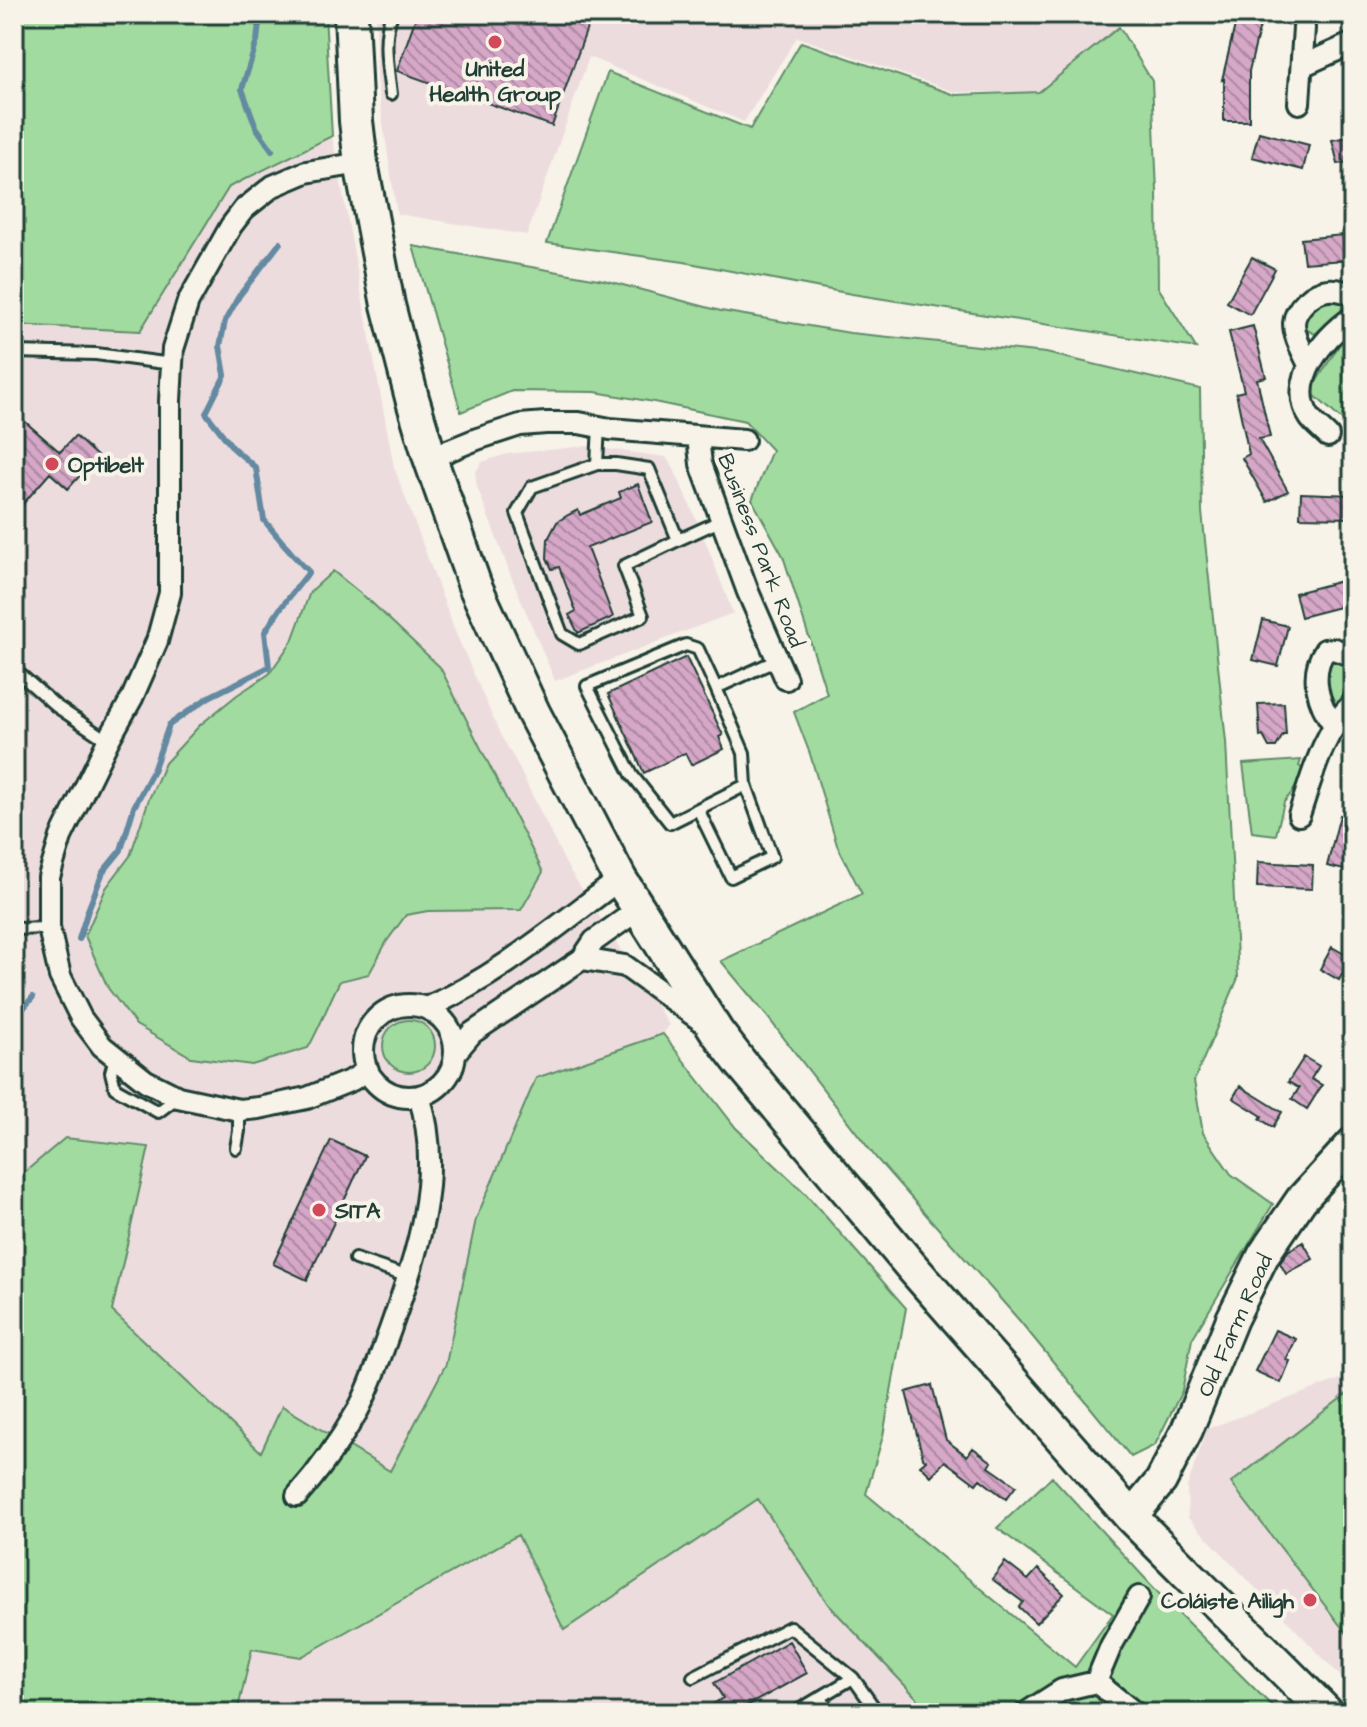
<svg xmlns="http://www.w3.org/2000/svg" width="1367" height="1727" viewBox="0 0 1367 1727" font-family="'Architects Daughter',sans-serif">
  <defs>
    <pattern id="building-back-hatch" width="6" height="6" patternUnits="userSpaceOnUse" patternTransform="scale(2)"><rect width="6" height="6" fill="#d6a7c7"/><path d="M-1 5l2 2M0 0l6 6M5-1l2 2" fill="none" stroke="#ad89a2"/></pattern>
  </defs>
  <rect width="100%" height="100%" fill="#f7f3e8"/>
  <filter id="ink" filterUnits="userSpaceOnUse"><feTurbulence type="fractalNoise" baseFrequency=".0125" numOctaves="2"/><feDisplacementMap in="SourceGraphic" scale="16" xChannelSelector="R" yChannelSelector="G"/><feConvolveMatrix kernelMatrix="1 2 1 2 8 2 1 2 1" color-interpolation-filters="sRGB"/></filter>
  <g filter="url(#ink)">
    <!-- built -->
    <path fill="#eddcde" d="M376,14H1134L1040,92H955L797,37L744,122L589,57L527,235L397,214L376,78Z
      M332,136L394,467L456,634L501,736L515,760L567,866L669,1025L663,1034L536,1078L476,1219L446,1364L390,1471L282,1406L262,1452L112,1311L65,1138L26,1171L14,1173V325L140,331L229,187Z
      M586,446L666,457L673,467L701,530L733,613L555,681L511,576L477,487L475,473L482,462L507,454Z
      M1353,1372V1689L1188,1518L1187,1487L1207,1429L1346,1377Z
      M758,1499L828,1604L931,1713H237L252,1649L301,1657L518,1535L565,1630Z"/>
    <!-- green -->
    <path fill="#a2db9f" stroke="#608c6a" stroke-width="2" d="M14,14H325L332,136L229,187L140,331L14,325Z
      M1119,27L1152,81L1157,191L1158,287L1196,348L852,294L684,262L547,243L608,72L750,129L801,42L955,95L1039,92Z
      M413,246L604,280L721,311L850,333L1046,353L1200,389L1202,512L1226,742L1238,978L1194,1081L1203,1133L1231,1174L1273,1204L1192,1339L1182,1391L1155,1445L1131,1457L1019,1320L877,1159L766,1015L721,961L862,894L837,845L810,754L794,712L827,694L783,556L752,500L772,450L745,421L654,402L595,392L512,391L461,412Z
      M1332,296L1339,299L1343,303L1341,311L1315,334L1305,329L1301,322L1303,311Z
      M1353,332V430L1314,395L1313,387L1341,342Z
      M333,571L371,602L440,667L543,872L521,910L428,911L406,915L387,941L369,974L340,981C328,1003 321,1026 308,1048L252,1065L191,1057L136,1025L108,988L85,936L106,888L130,856L149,799L165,763L200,725L237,695L269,674L292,641L310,592Z
      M1330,658L1353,664C1353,688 1354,692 1334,706C1323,690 1325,676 1330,658Z
      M1301,760L1299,766L1304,770L1294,790L1284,802L1276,835L1252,832L1243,764Z
      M383 1046a26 26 0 1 1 52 0a26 26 0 1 1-52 0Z
      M663,1034L736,1128L805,1193L906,1308L883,1436L866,1494L1075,1667L1113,1614L997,1528L1052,1477L1164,1599L1279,1713H931L828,1604L758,1499L564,1630L518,1535L301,1657L252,1649L237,1713H14V1172L26,1171L65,1138L149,1147L112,1311L261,1452L282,1406L390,1471L446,1364L476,1219L536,1078Z
      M1353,1389V1642L1231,1483Z"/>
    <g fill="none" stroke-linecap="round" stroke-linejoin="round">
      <!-- stream -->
      <path stroke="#638aa1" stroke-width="6" d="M260,14L257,41L242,89L256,127L272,150
        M79,939L88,910L103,872L121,850L134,807L153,771L169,725L209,697L269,667L265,632L280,609L309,572L293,555L264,520L256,468L233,448L206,413L225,375L220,346L225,321L239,296L280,243
        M14,1028L20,1012L33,997
        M14,1167V1173"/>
    </g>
    <!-- building -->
    <path fill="url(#building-back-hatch)" stroke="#1f3d34" stroke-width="2" d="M417,14H592L552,126L397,71Z
      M1236,21L1260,26L1249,71V121H1224V79L1222,80Z
      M1259,132L1309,145L1303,170L1252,157Z
      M1353,136V161L1338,164L1332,140Z
      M1343,235L1345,260L1304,263L1301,239Z
      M1252,257L1275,269L1250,315L1227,302Z
      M1253,326L1266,377L1257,379L1270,437L1259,439L1288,491L1267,502L1242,458L1249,454L1236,393L1244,391L1229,332Z
      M14,412L60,452L75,436L97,456L68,489L50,473L14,514Z
      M638,484L652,522L587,548L613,617L578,633L569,615L576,611L559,567L552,569L547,558L548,539L557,522L568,515L578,510L580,515L621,498L619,492Z
      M1301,493L1353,495L1352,518L1300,517Z
      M1345,580L1351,604L1301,617L1295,593Z
      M1263,620L1288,626L1278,666L1253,660Z
      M686,657L723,735L719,737L724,749L691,765L685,753L644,773L608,694Z
      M1284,703L1286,735H1283L1276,747H1269L1263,736L1260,737L1258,704Z
      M1340,815L1353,819V872L1327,866Z
      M1258,862L1313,865L1312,889L1257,887Z
      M1332,947L1351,958L1339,980L1320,969Z
      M1304,1057L1319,1066L1311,1079L1322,1085L1307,1109L1292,1099L1299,1088L1288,1082Z
      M1240,1086L1282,1112L1273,1127L1260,1119L1262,1116L1233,1098Z
      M331,1140L365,1156L307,1280L273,1264Z
      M1303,1242L1313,1259L1286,1274L1280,1263L1288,1251Z
      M1275,1330L1296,1339L1286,1360L1290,1361L1281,1383L1255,1371Z
      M932,1385L946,1440L967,1456L973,1448L992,1462L989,1467L1016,1486L1006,1499L980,1479L976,1484L945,1461L931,1476L920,1465L926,1460L923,1458L906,1392Z
      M1005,1562L1028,1580L1038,1569L1064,1594L1036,1623L1019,1607L1023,1602L992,1579Z
      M789,1641L807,1673L734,1713H698L723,1698L714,1683Z"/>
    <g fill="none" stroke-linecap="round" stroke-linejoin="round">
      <defs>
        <path id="lane" d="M391,94C388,69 382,37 392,14
          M14,352L96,354L172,364
          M597,464L599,426
          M678,540L624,566L643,616L579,644L562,634L517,513L532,487L597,464H616L649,469L678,540L722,520
          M14,669L56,706L108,741
          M716,688L744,753L746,785L670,823L632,775L587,686L686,645L698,649L716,688L777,660
          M698,809L731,877L772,857L746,785
          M14,929L49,928
          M115,1058L111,1072L115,1088L158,1112L178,1097
          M236,1148L239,1131V1110
          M355,1259L409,1277
          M693,1677L790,1627L853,1678L878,1713
          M821,1697L829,1713
          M794,1713L853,1678"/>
        <path id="street" d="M1302,66L1353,43
          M1299,103L1304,28
          M361,163L306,172L273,186L244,209L231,226L188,302L173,349L172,364L170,401V593L157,641L132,698L108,741L61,837L49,877V928L60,976L81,1018L102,1046L146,1081L178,1097L239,1110L259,1108L307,1098L352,1080L368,1070
          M1309,365C1303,352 1294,338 1294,323C1295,308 1313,291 1328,290C1337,289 1346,292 1353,295
          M1328,436C1322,430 1314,424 1310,418C1286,382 1324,337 1353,317
          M698,437L701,464L748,592L786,679
          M430,458L477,439L520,425L546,423H579L610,429L744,440
          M1334,725C1318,704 1309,674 1325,650L1334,649L1353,656
          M1299,815C1312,777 1323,731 1353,703
          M582,959L625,966L703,1022
          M363 1051a46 46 0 1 1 92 0a46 46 0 1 1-92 0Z
          M426,1008C498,977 558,925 620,879
          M456,1052L472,1033L582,959L594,941L639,909
          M297,1496C321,1469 340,1441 358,1410C371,1386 380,1357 390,1330C416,1256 445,1175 419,1096
          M1096,1682L1111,1646L1139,1597
          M1026,1713L1062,1690L1096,1682L1135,1713"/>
        <path id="secondary" d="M1131,1517L1161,1481L1187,1430L1232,1319L1264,1254L1301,1200L1353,1143"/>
        <path id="primary" d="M351,14L356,121L361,163L388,305L412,398L430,458L475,586L533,712L620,879L717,1032L740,1062L911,1266L1131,1517L1327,1713"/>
      </defs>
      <!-- lane casing -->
      <use href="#lane" stroke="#1f3d34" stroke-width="16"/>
      <!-- street casing -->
      <use href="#street" stroke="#1f3d34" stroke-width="26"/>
      <!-- secondary casing -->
      <use href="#secondary" stroke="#1f3d34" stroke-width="36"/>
      <!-- primary casing -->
      <use href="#primary" stroke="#1f3d34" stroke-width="38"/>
      <!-- lane -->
      <use href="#lane" stroke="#f7f3e8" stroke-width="10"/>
      <!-- street -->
      <use href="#street" stroke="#f7f3e8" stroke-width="20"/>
      <!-- secondary -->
      <use href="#secondary" stroke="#f7f3e8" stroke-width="30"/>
      <!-- primary -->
      <use href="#primary" stroke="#f7f3e8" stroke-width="32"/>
    </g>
  </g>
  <!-- markers -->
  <g fill="#d1495b" stroke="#f7f3e8" stroke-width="3">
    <circle cx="495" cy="42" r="8"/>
    <circle cx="52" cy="464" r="8"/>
    <circle cx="319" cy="1210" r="8"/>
    <circle cx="1310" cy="1600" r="8"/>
  </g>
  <g text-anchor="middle" stroke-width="8" stroke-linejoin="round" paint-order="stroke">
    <!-- poi labels -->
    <g font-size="22" font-weight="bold" fill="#1f3d34" stroke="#f7f3e8" text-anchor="start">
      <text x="495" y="76" text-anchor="middle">United<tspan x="495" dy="25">Health Group</tspan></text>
      <text x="68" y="472">Optibelt</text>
      <text x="335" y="1218">SITA</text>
      <text x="1294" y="1608" text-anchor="end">Coláiste Ailigh</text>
    </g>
    <!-- street labels -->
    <g font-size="22" fill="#1f3d34" stroke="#f7f3e8">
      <text transform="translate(762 550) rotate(69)" y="8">Business Park Road</text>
      <text transform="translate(1234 1325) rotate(-66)" y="8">Old Farm Road</text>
    </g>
  </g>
  <!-- margin -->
  <rect width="1367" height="1727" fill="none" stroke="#f7f3e8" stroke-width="48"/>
  <rect x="24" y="24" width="1319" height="1679" fill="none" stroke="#1f3d34" stroke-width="3" filter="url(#ink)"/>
</svg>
